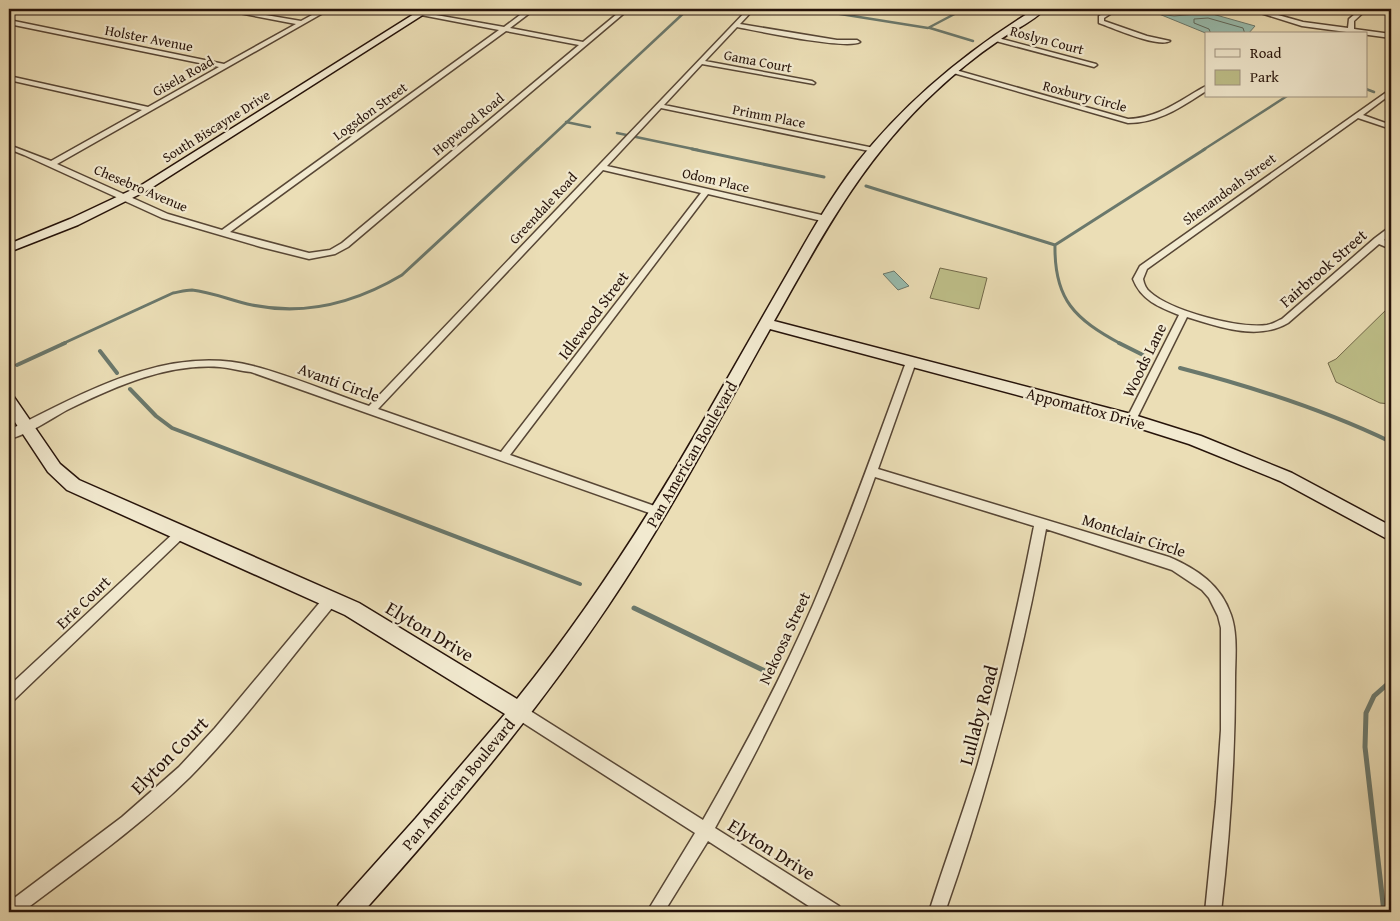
<svg xmlns="http://www.w3.org/2000/svg" width="1400" height="921" viewBox="0 0 1400 921" font-family="'Gentium Book Plus',serif">
  <rect width="100%" height="100%" fill="#ebdeb6"/>
  <filter id="stains"><feTurbulence type="fractalNoise" baseFrequency=".004" numOctaves="4"/><feColorMatrix values="0 0 0 0 .2 0 0 0 0 .09 0 0 0 0 .02 0 0 0 .5 -.17"/></filter>
  <radialGradient id="worn" r=".72"><stop offset=".6" stop-color="#630" stop-opacity="0"/><stop offset="1" stop-color="#630" stop-opacity=".3"/></radialGradient>
  <!-- green -->
  <path fill="#bebf89" stroke="#72694a" d="M940,268L987,278L979,309L930,298Z
    M1391,305V404L1380,403L1336,382L1328,363L1336,359Z"/>
  <!-- water -->
  <path fill="#98bcae" stroke="#6a786c" d="M1209,13L1255,26L1248,34H1208L1159,14L1174,16Z
    M894,271L909,286L898,290L883,274Z"/>
  <g fill="none" stroke-linecap="round" stroke-linejoin="round">
    <!-- shore -->
    <path stroke="#5f685c" stroke-width="1" d="M1211,34L1209,29L1194,23V19L1208,18L1243,28L1245,34"/>
    <!-- stream-far3 -->
    <path stroke="#6a786c" stroke-width="2.5" d="M809,9L928,28L964,9
      M930,28L973,41
      M1366,89L1374,92
      M566,122L590,127
      M617,133L698,150
      M537,150L688,9
      M1203,150L1287,96"/>
    <!-- stream-far2 -->
    <path stroke="#6a786c" stroke-width="3" d="M692,149L824,177
      M866,186L1055,245
      M62,344L173,293C179,292 186,290 192,290C212,292 232,301 252,305C305,316 355,303 402,275L538,149
      M1121,344C1075,319 1054,300 1055,245L1205,149"/>
    <!-- stream-far1 -->
    <path stroke="#6a786c" stroke-width="4" d="M1119,343L1143,355
      M100,351L117,373
      M17,365L65,343
      M1180,368C1253,387 1323,409 1391,442
      M130,389L156,416L172,428L580,584"/>
    <!-- stream -->
    <path stroke="#6a786c" stroke-width="5" d="M634,608L765,671
      M1384,912L1365,747L1366,713L1374,696L1391,681"/>
    <defs>
      <path id="street" d="M218,9H230L301,21L323,9H330L57,164L168,214L222,230L499,30L421,15L419,14V12L504,27L528,9H535L510,28L583,42L623,9H629L348,247L335,254L309,259L261,247L162,218L24,155L9,149V145L51,161L142,110L9,80V76L148,107L219,67L9,24V20L224,64L296,24ZM506,31L579,45L342,243L330,250L309,253L230,232Z
        M748,9H754L740,24L837,40H857L860,42C847,50 758,31 737,27L705,61L812,81L815,83L814,84L702,64L664,105L874,148L878,150L874,152L661,108L607,166L826,216L830,219L826,222L708,194L510,455L663,509L665,512L663,515H655L251,372C241,371 230,368 220,367C167,363 114,387 67,410C49,420 29,434 9,439V430C84,393 167,344 253,366C292,376 331,393 369,406ZM603,170L701,193L501,452L378,409Z
        M1111,9H1118L1104,18V21L1147,36L1170,41C1158,48 1113,28 1099,23V16Z
        M1248,9H1257L1303,22L1348,28L1349,19L1361,9H1367L1354,21V29L1391,34V38L1302,26Z
        M994,37L1096,64L1097,65L1094,67L992,40V38Z
        M952,69L1128,119C1158,118 1179,101 1204,87L1206,86V91C1181,107 1159,123 1128,123L950,72L949,71Z
        M1391,89V94L1363,115L1391,125V129L1358,118L1147,269L1143,279C1144,284 1146,289 1150,292C1171,311 1239,329 1267,325C1273,324 1277,321 1282,319L1375,238L1391,226V233L1384,240L1391,243V249L1379,244L1288,323C1258,341 1219,327 1187,317L1136,420L1135,423H1127L1126,420L1179,315C1159,307 1141,300 1133,279L1140,266Z
        M911,359L916,362L878,469L1169,557C1197,569 1221,585 1231,615C1238,635 1235,659 1235,680C1235,758 1230,835 1221,912H1205L1216,802L1221,730V628L1218,616L1209,598L1202,590L1172,570L1046,529C1022,660 989,787 945,912H929C944,864 962,816 977,767C1000,688 1018,607 1034,526L875,477C832,598 778,715 715,828L839,906L841,912H818L708,841L664,912H647L695,833L514,717L512,712L514,707L519,705L524,707L703,820C743,750 781,679 813,605C847,525 876,444 906,362Z
        M181,528L185,530L187,533L185,536L14,700L9,701V686L177,530Z
        M331,593L336,595L337,599L336,603C288,661 243,723 190,777C139,827 79,869 22,912H9V902L122,817L179,767L215,728L326,595Z"/>
      <path id="secondary" d="M422,9H432L148,190L78,225L9,252V244L70,219L140,186Z
        M1035,9H1045C1033,22 1013,30 998,41C976,56 955,73 936,91C863,158 822,236 774,321L1131,414L1201,436L1292,473L1391,526V541L1280,481L1189,444L1129,425L770,329C718,422 668,517 608,606C535,715 450,815 363,912H335L339,904L416,818L505,714L345,615L67,490L48,472L9,413V396L14,397L60,464L79,480L359,603L517,699C587,612 647,519 702,423C732,371 760,321 789,271C810,234 831,197 857,163C906,101 968,50 1035,9Z"/>
    </defs>
    <!-- street casing -->
    <use href="#street" stroke="#574635" stroke-width="3"/>
    <!-- secondary casing -->
    <use href="#secondary" stroke="#26130a" stroke-width="3"/>
    <!-- street -->
    <use href="#street" fill="#f2ead0" fill-rule="evenodd"/>
    <!-- secondary -->
    <use href="#secondary" fill="#f2ead0" fill-rule="evenodd"/>
  </g>
  <g text-anchor="middle" stroke-width="4.5" stroke-linejoin="round" paint-order="stroke">
    <!-- far-street labels -->
    <g font-size="14" fill="#26130a" stroke="#f2ead0">
      <text transform="translate(149 38) rotate(11)" y="5">Holster Avenue</text>
      <text transform="translate(1047 40) rotate(15)" y="5">Roslyn Court</text>
      <text transform="translate(758 61) rotate(11)" y="5">Gama Court</text>
      <text transform="translate(183 76) rotate(-29)" y="5">Gisela Road</text>
      <text transform="translate(1085 96) rotate(15)" y="5">Roxbury Circle</text>
      <text transform="translate(370 111) rotate(-36)" y="5">Logsdon Street</text>
      <text transform="translate(769 116) rotate(11)" y="5">Primm Place</text>
      <text transform="translate(468 124) rotate(-40)" y="5">Hopwood Road</text>
      <text transform="translate(216 126) rotate(-32)" y="5">South Biscayne Drive</text>
      <text transform="translate(716 180) rotate(13)" y="5">Odom Place</text>
      <text transform="translate(141 188) rotate(23)" y="5">Chesebro Avenue</text>
      <text transform="translate(1229 189) rotate(-36)" y="5">Shenandoah Street</text>
      <text transform="translate(543 208) rotate(-47)" y="5">Greendale Road</text>
    </g>
    <!-- street labels -->
    <g font-size="16" fill="#26130a" stroke="#f2ead0">
      <text transform="translate(1323 268) rotate(-41)" y="6">Fairbrook Street</text>
      <text transform="translate(593 315) rotate(-53)" y="6">Idlewood Street</text>
      <text transform="translate(1144 360) rotate(-64)" y="6">Woods Lane</text>
      <text transform="translate(339 382) rotate(20)" y="6">Avanti Circle</text>
      <text transform="translate(1086 408) rotate(15)" y="6">Appomattox Drive</text>
      <text transform="translate(691 454) rotate(-60)" y="6">Pan American Boulevard</text>
      <text transform="translate(1134 535) rotate(18)" y="6">Montclair Circle</text>
      <text transform="translate(83 602) rotate(-44)" y="6">Erie Court</text>
      <text transform="translate(784 638) rotate(-65)" y="6">Nekoosa Street</text>
      <text transform="translate(458 784) rotate(-50)" y="6">Pan American Boulevard</text>
    </g>
    <!-- near-street labels -->
    <g font-size="19" fill="#26130a" stroke="#f2ead0">
      <text transform="translate(430 631) rotate(31)" y="7">Elyton Drive</text>
      <text transform="translate(978 715) rotate(-75)" y="7">Lullaby Road</text>
      <text transform="translate(169 755) rotate(-45)" y="7">Elyton Court</text>
      <text transform="translate(772 849) rotate(32)" y="7">Elyton Drive</text>
    </g>
  </g>
  <!-- margin -->
  <rect width="1400" height="921" fill="none" stroke="#ebdeb6" stroke-width="30"/>
  <rect x="10" y="10" width="1380" height="901" fill="none" stroke="#26130a" stroke-width="2.5"/>
  <rect x="15" y="15" width="1370" height="891" fill="none" stroke="#26130a"/>
  <!-- legend -->
  <rect x="1205" y="32" width="162" height="65" fill="#f2ead0" stroke="#a09481"/>
  <rect x="1215" y="49" width="25" height="8" fill="#f2ead0" stroke="#a09481"/>
  <text x="1250" y="58" font-size="15" fill="#26130a">Road</text>
  <rect x="1215" y="70" width="25" height="15" fill="#bebf89" stroke="#a09481"/>
  <text x="1250" y="82" font-size="15" fill="#26130a">Park</text>
  <rect width="100%" height="100%" filter="url(#stains)"/>
  <rect width="100%" height="100%" fill="url(#worn)"/>
</svg>
